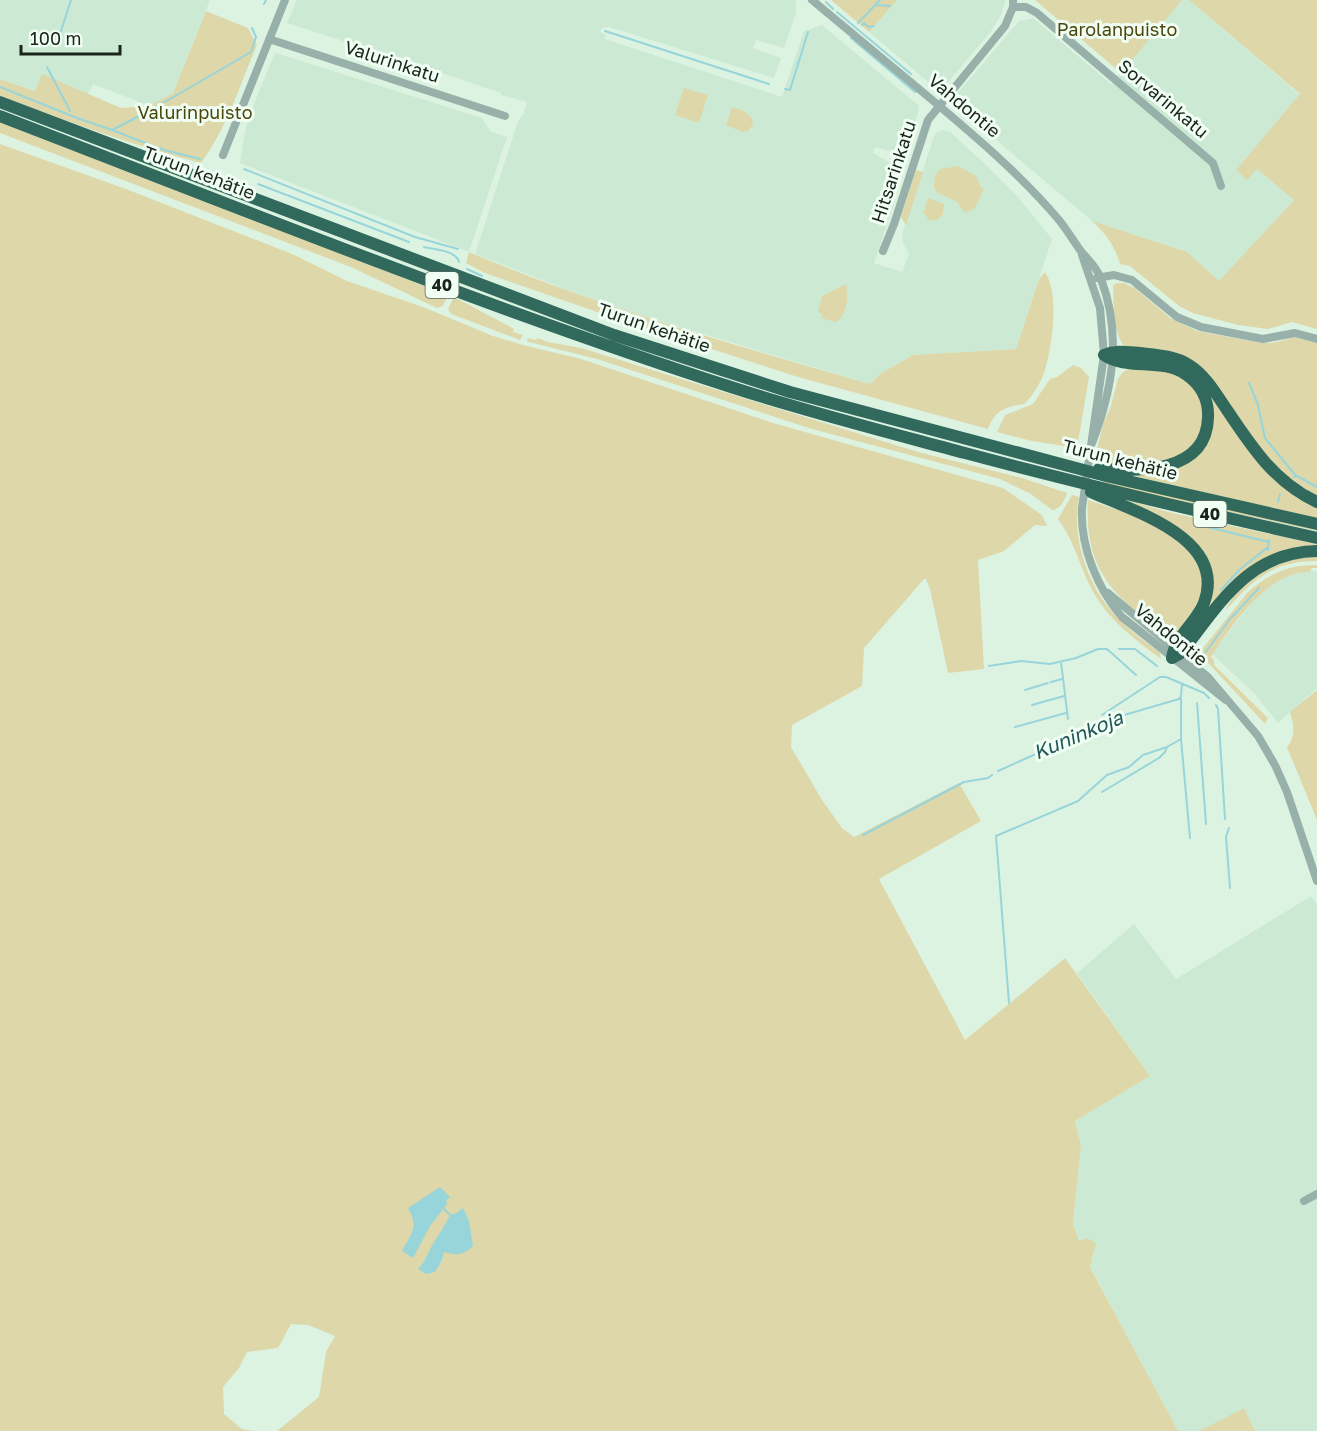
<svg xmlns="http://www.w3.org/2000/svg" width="1317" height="1431" viewBox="0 0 1317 1431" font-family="'Golos Text',sans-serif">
  <rect width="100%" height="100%" fill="#ddf3e2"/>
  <!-- built -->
  <path fill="#ccead3" d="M0,0H210L173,93L150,106L93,84L88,94L42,75L36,91L0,79Z
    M297,0H794L796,1V14L784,48L756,40L753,48L781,58L774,78L609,27L602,28L600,32L606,35L605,39L782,97L804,31L822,25L918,105L919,109L906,155L875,147L873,153L901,169L891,199L895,201L874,263L902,272L909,254L903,243L902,234L934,136L937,132L943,130L950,132L984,163L1018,197L1052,239L1016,349L913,355L880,374L870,384L649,318L578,294L475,254L518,121L523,115L527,102L501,95V93L424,67L287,23Z
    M897,0H1006L1001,15L992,30L945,86L940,89L934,87L869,32Z
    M1182,0H1189L1300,95L1236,170L1257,169L1294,200L1219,282L1187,252L1092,221L957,107L954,101L956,95L1019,21L1033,18L1111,84Z
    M276,53L482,118L490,131L507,137L469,252L240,163L245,131L251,111L274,55Z
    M1309,570L1317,571V688L1278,723L1253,692L1212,654L1258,594L1281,578Z
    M1311,896L1317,905V1431H1255L1244,1408L1199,1431H1178L1090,1266L1094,1255L1079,1241L1073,1224L1081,1145L1075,1121L1150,1076L1077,973L1134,924L1176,979Z"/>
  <!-- green -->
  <path fill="#ddd7aa" d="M831,0H897L869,32Z
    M1035,0H1182L1121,73Z
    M1189,0H1317V329L1292,322L1268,329L1238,325L1193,313L1179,306L1130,266L1120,264C1115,246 1105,233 1092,221L1187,252L1219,281L1294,200L1257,169L1247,180L1236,170L1300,94Z
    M206,11L248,28L257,45C240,85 227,128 201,163C132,145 66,121 0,96V79L35,91L42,74L121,108L150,106L173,93Z
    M684,88L708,95L699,123L675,115Z
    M732,107L744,111L752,118L753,124L748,131L742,132L726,125Z
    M0,122L448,295L443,306L437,308L351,267L0,133Z
    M0,144L126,189L292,254L347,281L423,307L493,336L523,345L581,359L773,423L1003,488L1042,515L1047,526L1035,525L1004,551L978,560L984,669L948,673L930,589L926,579H924L864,648L862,686L792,725L791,747L822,800L842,828L854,837L959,783L981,821L879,879L965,1040L1065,958L1150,1076L1075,1121L1081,1145L1073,1224L1079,1241L1087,1238L1096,1243L1090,1267L1178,1431H277L319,1397L326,1352L335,1336L308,1325L291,1324L278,1348L247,1352L239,1368L223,1387L224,1414L242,1429L254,1431H0Z
    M958,166L976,176L980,186L984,189L975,208L965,213L957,202L938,193L934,188L935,175L940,169Z
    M916,170L923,172L906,225L901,217Z
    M928,198L944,204L943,214L937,220H928L926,214H923Z
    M469,252C599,307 735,345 870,384L880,374L913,355L1016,349L1039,279L1045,272C1060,294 1052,348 1044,373C1040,384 1032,397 1024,404C1005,407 995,410 988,429L798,377L594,311L485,273L466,263Z
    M1117,283H1124L1136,289L1170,318L1197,331L1261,343H1273L1295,337L1317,343V497L1302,489L1278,470L1253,439L1209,374L1124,346C1112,329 1114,305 1113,285Z
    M846,284C849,296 847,315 836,322L821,318L823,315L818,312L822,296Z
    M454,297L514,329L513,332L523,335L520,340L451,314L448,309Z
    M528,338L536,340L538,338L548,342L581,348L918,452L1022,478L1067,493C1065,500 1060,510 1052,510L1031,494L1000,479L812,429L597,359L529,342L527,341Z
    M1073,365L1081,368L1089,377L1077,448L1032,441L997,432L1005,415L1033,404L1050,379L1057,377Z
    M1131,367L1174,372L1196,387L1205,417L1196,444L1167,464H1115L1094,460L1104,421L1110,409L1118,379L1122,373Z
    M1195,373L1284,488L1297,498L1317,507V519L1130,475L1166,472L1180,467L1205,445L1202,384Z
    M1105,481L1317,529V531L1104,485Z
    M1072,495L1079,497C1071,539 1088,587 1117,617C1130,631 1146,642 1160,653L1161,659C1133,638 1106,618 1090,586C1078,561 1075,543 1058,519Z
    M1088,500L1140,517L1187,546L1203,574L1200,603L1177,633C1164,637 1153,627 1144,619C1102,584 1085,557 1088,500Z
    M1130,501L1172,513L1317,544V547L1274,554L1192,634L1208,563L1128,502Z
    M1317,555V561C1285,561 1264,570 1241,594C1235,599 1230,607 1225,610C1250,568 1271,563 1317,555Z
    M1317,565V568H1312L1309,572C1267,572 1232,625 1211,657L1214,660V665L1268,718L1265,724L1199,653L1248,592C1271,573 1287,565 1317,565Z
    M1317,690V820L1287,747C1296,736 1294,725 1290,712Z
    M1244,1408L1255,1431H1199Z"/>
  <!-- water -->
  <path fill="#97d5da" d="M440,1187L450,1197L446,1201L447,1204L430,1226L413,1258L402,1251C412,1233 419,1227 408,1208Z
    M463,1208L469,1221L473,1246C463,1256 456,1255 444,1252L442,1260L435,1272L426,1274L418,1269C426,1261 427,1254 433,1244C439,1235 445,1225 450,1215L457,1213Z"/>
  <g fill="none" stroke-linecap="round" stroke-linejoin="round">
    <!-- stream -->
    <path stroke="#97d5da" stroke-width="2" d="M826,2L833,9
      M264,4L266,0
      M876,5L890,6
      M837,12L911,74
      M858,23L880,0
      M862,25L864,23L869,27L874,26
      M605,31L769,84
      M59,37L71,0
      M851,38L915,92
      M47,67L70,111
      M0,87L77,118L112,130
      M785,89L790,90L808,32
      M200,159L164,150L112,130L151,110L251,52L256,37L252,28
      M244,169L415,237L458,249
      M258,184L409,242
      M424,247C435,250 456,250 459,262
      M467,269L482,276
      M1249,383L1258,405L1265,438L1296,476
      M1294,477L1297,476L1317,487
      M1278,502L1280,494
      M1195,524L1269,542
      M1268,550L1269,540
      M1221,590L1239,570L1267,548
      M1119,649H1135L1157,666
      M1205,653L1230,619L1259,588
      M1061,662L1068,719
      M989,666L1021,661L1050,664L1076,658L1098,649H1107L1136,675
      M1166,677L1204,693L1209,698
      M1051,682L1062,679
      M1025,690L1048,683
      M1181,698V739L1190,838
      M1197,703L1206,824
      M1032,705L1064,696
      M1216,705L1218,709L1225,819
      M1102,715L1160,677H1166
      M1015,727L1066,713
      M998,771L1076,736L1100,722L1179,699L1181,696L1182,684
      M1102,792L1159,758L1165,752L1167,747
      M1229,828L1226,837L1230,888
      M863,835L964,782L988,778L992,775
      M1009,1003L996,836L1078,801L1107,775L1129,767L1143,755L1167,747L1181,739
      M444,1209L450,1215"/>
    <!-- minor -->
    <path stroke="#97b0a9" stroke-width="8" d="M812,0C852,33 891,66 931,99C976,137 1021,175 1059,220C1067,230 1073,240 1080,250C1088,260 1097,267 1101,279C1122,334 1113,389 1092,443
      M1013,7H1026L1037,13L1213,163L1221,186
      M269,39L505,116
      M223,155L285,0
      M883,251L894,224L928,120L1005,26L1013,7V0
      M1082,255L1100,308L1104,355L1082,508C1080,546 1097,588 1122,617L1226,700
      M1097,278L1114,275L1132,280L1177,317L1201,327L1263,339L1295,333L1317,339
      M1108,593L1208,677L1258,736L1275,765L1287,792L1317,881
      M1304,1201L1317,1194"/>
    <!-- highway -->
    <path stroke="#316a5d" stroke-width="12" d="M0,102L614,335L790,392L1106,476L1317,524
      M0,116C242,209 484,307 731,387C808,412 887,432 965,453C1082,484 1199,512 1317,538
      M1104,355C1116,350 1127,352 1140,353C1157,355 1175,356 1189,365C1205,375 1215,392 1225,407C1251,446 1274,482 1317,502
      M1099,469C1139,471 1206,474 1208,418C1209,400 1201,385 1187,375C1162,357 1128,371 1104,355
      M1091,492C1133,511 1228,538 1204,603C1196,623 1175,636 1172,658
      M1172,658L1181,653C1219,605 1248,552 1317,551"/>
  </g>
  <g text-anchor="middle" stroke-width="6" stroke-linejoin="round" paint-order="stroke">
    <!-- shield labels -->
    <g fill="#f0fef3" stroke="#5b655d" stroke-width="1.5">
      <rect x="425.5" y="272" width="33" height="26" rx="4.5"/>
      <rect x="1193.5" y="501" width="33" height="26" rx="4.5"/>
    </g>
    <g font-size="16" font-weight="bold" fill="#1b231d">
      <text x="442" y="291">40</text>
      <text x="1210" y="520">40</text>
    </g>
    <!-- park labels -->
    <g font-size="18" fill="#4d460c" stroke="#f0fef3">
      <text x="1117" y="36">Parolanpuisto</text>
      <text x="195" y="119">Valurinpuisto</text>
    </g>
    <!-- street labels -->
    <g font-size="18" fill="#1b231d" stroke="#f0fef3">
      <text transform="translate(392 62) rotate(18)" y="6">Valurinkatu</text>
      <text transform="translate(1163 99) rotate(40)" y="6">Sorvarinkatu</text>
      <text transform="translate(964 106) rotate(40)" y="6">Vahdontie</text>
      <text transform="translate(894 172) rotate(-72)" y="6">Hitsarinkatu</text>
      <text transform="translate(199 173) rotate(21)" y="6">Turun kehätie</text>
      <text transform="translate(654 328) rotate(19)" y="6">Turun kehätie</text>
      <text transform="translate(1120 460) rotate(14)" y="6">Turun kehätie</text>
      <text transform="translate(1171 635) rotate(39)" y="6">Vahdontie</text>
    </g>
    <!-- water labels -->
    <g font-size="20" font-style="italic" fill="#20555a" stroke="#f0fef3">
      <text transform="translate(1078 735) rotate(-23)" y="7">Kuninkoja</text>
    </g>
  </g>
  <!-- scale -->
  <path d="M21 45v9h99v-9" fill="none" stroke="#1b231d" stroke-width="3"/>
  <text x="30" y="45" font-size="18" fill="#1b231d" stroke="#f0fef3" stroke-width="4.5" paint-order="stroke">100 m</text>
</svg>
